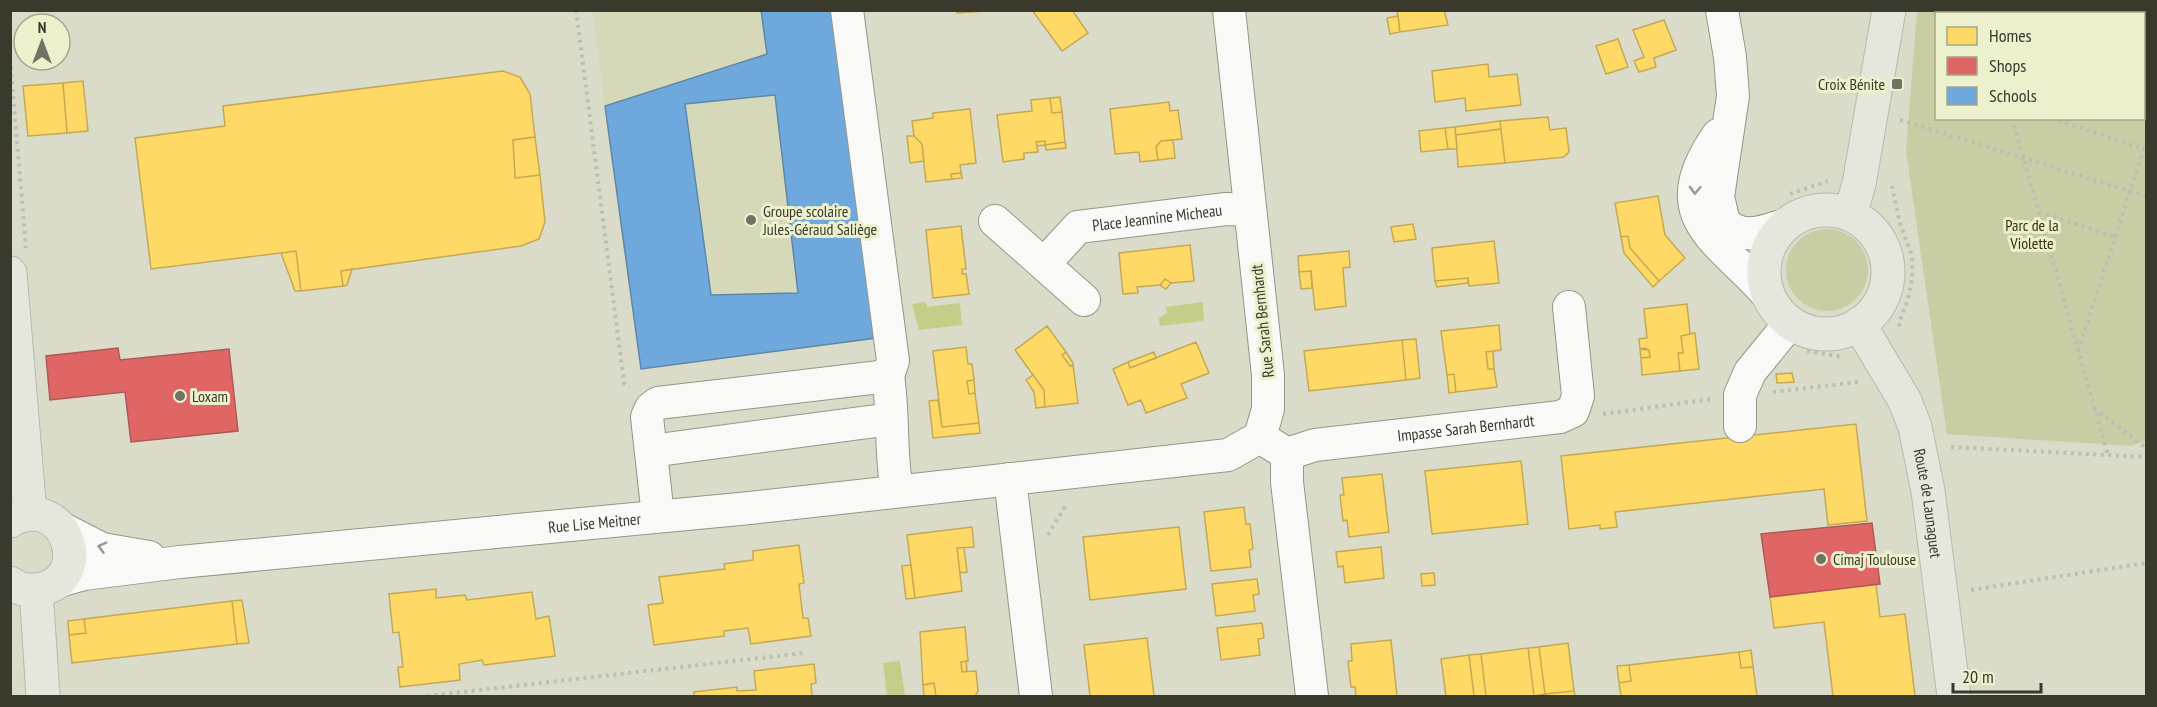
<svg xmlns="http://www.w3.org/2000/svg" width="2157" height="707" viewBox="0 0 2157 707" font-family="'PT Sans Narrow',sans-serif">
  <rect width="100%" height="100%" fill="#dadbc8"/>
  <!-- built -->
  <path fill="#d6d9b9" d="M592,11H853L898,335L641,369Z"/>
  <!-- green -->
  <path fill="#cacda4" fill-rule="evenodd" d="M1917,11H2146V441L2131,446L1947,434L1906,151ZM1936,14H2144V118H1936Z
    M1786 270a41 41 0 1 1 82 0a41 41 0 1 1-82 0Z"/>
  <!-- water -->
  <path fill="#c8cc89" d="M926,302L927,307L960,303L962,325L919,330L912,304Z
    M1203,302L1204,321L1160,326L1159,318L1167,313L1166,307Z
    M900,661L905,696H887L883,663Z"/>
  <!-- homes -->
  <path fill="#ffd966" stroke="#c4a955" stroke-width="1.5" d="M957,10H984V11L957,13Z
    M1032,10H1072L1088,33L1062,51Z
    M1397,10H1444L1448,25L1400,32Z
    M1398,16L1400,32L1390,34L1387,18Z
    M1664,20L1676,50L1654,58L1656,67L1639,72L1634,61L1644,57L1633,30Z
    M1618,39L1628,67L1606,74L1596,46Z
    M1488,64L1489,77L1517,74L1521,105L1466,111L1465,98L1435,102L1432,71Z
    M503,71L520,77L530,94L535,137L513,140L515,178L540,175L545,222L539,239L521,246L341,271L343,286L301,291L296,251L151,269L135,138L225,126L223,106Z
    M83,81L88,131L67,133L63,83Z
    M63,83L67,133L28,136L23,86Z
    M1060,97L1062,112L1052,113L1050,98Z
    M1050,98L1052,113L1062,112L1065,142L1045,145V141L1036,142L1038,152L1024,153V159L1003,162L997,115L1032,111L1031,100Z
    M1169,102L1170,111L1178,110L1182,139L1161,141L1156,147L1158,160L1140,162L1139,152L1115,154L1110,109Z
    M970,109L976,163L960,165L961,173L951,174L952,179L926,182L922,144L914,136L912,121L933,118V113Z
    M1548,117L1550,130L1566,128L1569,152L1564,157L1505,163L1500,121Z
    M1500,121L1501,129L1456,135L1455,127Z
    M1455,127L1457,149H1448L1445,128Z
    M1445,128L1448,149L1421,152L1419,131Z
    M1501,129L1505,163L1458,167L1456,135Z
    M907,136H914L922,144L924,161L910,163Z
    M535,137L540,175L515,178L513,140Z
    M1173,140L1175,158L1158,160L1156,147L1161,141Z
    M1045,141V145L1037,146L1036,142Z
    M1065,142L1066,148L1046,150L1045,145Z
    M961,173L962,178L952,179L951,174Z
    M1658,196L1665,235L1685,258L1659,281L1630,248L1628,236L1621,237L1615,203Z
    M1413,224L1416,239L1394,242L1391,227Z
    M961,226L966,269H962V274H966L969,294L933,298L926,230Z
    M1628,236L1630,248L1659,281L1653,287L1624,253L1621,237Z
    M1494,241L1499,283L1469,286L1468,278L1435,281L1432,248Z
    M1190,245L1194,281L1171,283L1165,279L1160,285L1137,287L1138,293L1123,294L1119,253Z
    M296,251L301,291H295L281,253Z
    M1349,251L1350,267L1343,268L1346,306L1315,310L1311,271L1299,272L1298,256Z
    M352,269L347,285L343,286L341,271Z
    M1311,271L1312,288L1301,289L1299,272Z
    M1468,278V283L1437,287L1435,281Z
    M1165,279L1171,283L1166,289L1160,285Z
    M1687,304L1690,334L1681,336L1683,353H1678L1680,371L1642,375L1641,358L1650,357L1649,350L1640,349L1639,339L1647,338L1644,309Z
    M1499,325L1501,350L1486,352L1488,369H1494L1497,387L1456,392L1454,374L1447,375L1441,331Z
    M1047,326L1066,352L1062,355L1070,366L1073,365L1078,403L1045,407L1044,390L1015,350Z
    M1695,333L1699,369L1680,371L1678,353H1683L1681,336Z
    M1416,339L1420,378L1406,380L1402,340Z
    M1402,340L1406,380L1309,391L1304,351Z
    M1196,342L1209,373L1181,384L1187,398L1146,413L1141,400L1128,405L1113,369L1128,362L1130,368Z
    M966,347L968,364H972L974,380L967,381L969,394L975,393L979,423L942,427L933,351Z
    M1644,348L1649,350L1650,357L1641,358L1640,349Z
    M1493,351L1494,369H1488L1486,352Z
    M1066,352L1073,363V365L1070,366L1062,355Z
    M1154,352L1156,358L1130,368L1128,362Z
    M1792,373L1794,382L1777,383L1776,374Z
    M1454,374L1456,392L1449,393L1447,375Z
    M1033,375L1044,390L1045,407L1036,408L1034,392L1026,380Z
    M974,380L975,393L969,394L967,381Z
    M938,400L942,427L979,423L980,433L933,438L929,401Z
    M1856,424L1867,521L1828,525L1824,489L1615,512L1617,527L1600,529V525L1569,529L1561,456Z
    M1521,461L1528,524L1432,534L1425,471Z
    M1382,474L1389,532L1349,537L1347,520L1343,521L1340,495H1344L1342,478Z
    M1244,507L1246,524H1250L1253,549L1249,550L1251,567L1211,571L1204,512Z
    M972,527L974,547L957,548L962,591L915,598L907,535Z
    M1179,527L1186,589L1090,600L1083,537Z
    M799,545L804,583L799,584L803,618H808L811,636L751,644L748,628L724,631V636L654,645L648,605L663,603L659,577L725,569L724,564L753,560V551Z
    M1381,547L1384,578L1345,583L1343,566L1338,567L1336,552Z
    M957,548H964L967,572L960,573Z
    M911,565L915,598L906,599L902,566Z
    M1434,573L1435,585L1422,586L1421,574Z
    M1257,579L1259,594L1253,595L1255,611L1216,616L1212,584Z
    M1876,584L1880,617L1905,614L1915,696H1833L1824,622L1774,628L1770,597Z
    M436,589V598L465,595L467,600L532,592L536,619L549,616L555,656L484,665L482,660L459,664L460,680L400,687L398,667H403L399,632L393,633L389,594Z
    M242,600L249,643L237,644L232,601Z
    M232,601L237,644L72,663L69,635L86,633L84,619Z
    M84,619L86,633L69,635L68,621Z
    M1262,623L1264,638L1258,639L1260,655L1221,660L1217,628Z
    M965,627L968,661L961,662L962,672L976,671L978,691L975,696H936L934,683L923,685L920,632Z
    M1147,638L1154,696H1090L1084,645Z
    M1391,640L1397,696H1356L1355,687H1351L1348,661H1352L1351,644Z
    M1568,643L1574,691L1545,694L1539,647Z
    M1539,647L1545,694L1534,696L1528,648Z
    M1528,648L1534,696H1486L1481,654Z
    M1751,650L1753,667L1741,668L1739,652Z
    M1739,652L1741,668L1753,667L1757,696H1621L1619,683L1631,681L1629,665Z
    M1481,654L1486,696H1474L1469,655Z
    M1469,655L1474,696H1446L1441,659Z
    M966,661L967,672H962L961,662Z
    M814,664L816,683L811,684L812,696H694V692L737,687V691L756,690L754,671Z
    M1629,665L1631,681L1619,683L1617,666Z
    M934,683L936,696H924L923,685Z
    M1574,691L1575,696H1546L1545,694Z"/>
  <!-- shops -->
  <path fill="#e06666" stroke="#ae5955" stroke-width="1.5" d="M118,348L120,360L229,349L238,431L131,442L125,392L50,400L46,356Z
    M1872,523L1880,584L1770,597L1761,534Z"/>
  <!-- schools -->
  <path fill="#6fa8dc" stroke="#5f87a7" stroke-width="1.5" fill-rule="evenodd" d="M761,10H840L884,337L641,369L605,106L767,54ZM775,95L798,293L711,295L685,104Z"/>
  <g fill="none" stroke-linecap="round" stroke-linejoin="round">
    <defs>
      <g id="minor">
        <path d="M847,10L893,361L888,376"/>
        <path d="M1722,10L1730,57L1733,96L1718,197L1724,222C1742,241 1762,232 1785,225"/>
        <path d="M1718,135C1660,218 1718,238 1768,295"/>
        <path d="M995,221L1084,300"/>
        <path id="s1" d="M1044,264L1078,227L1226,209L1250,210"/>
        <path d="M1740,426V395L1750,372L1790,323"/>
        <path id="s2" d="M1260,437L1287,454L1315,445L1560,417L1573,411L1578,396L1569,307"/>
        <path d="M651,451L891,419"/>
        <path d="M1287,454V482L1312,696"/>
        <path d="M1010,479L1036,696"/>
        <path d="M658,516L647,417L651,408L658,403L888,376C894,414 890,453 897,491"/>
        <path d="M63,529L102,549L149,557"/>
        <path id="s3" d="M58,581L84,574L180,562L750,508L1228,455L1260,437L1268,409V375L1229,10"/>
      </g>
      <g id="major">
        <circle cx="1826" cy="272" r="62"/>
        <path d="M1850,214L1859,184L1889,10"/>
        <path d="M10,273L30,514"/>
        <path id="s4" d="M1859,324L1905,401L1915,427L1928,491L1954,696"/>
        <path d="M10,521C63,489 96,576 42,589C30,592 20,590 10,583"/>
        <path d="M36,590L43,696"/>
      </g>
    </defs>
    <!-- minor casing -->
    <use href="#minor" stroke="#959687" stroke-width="34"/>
    <!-- major casing -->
    <use href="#major" stroke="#b8b9ae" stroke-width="35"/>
    <!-- path -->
    <path stroke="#bcbdb5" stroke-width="4" stroke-dasharray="3 4.5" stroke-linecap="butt" d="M576,10L624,383L629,388
      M1981,10L1982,14
      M10,59L26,248
      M2012,118L2108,455
      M2051,118L2144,149L2078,351
      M1900,120L2146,196
      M2144,149L2146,141
      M1892,186L1900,224L1912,256V279L1908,299L1899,323L1901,330
      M1790,194L1828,181
      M2039,212L2115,237
      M1807,351L1843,357
      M1773,392L1858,382
      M2094,408L2146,448
      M1603,414L1712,399
      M1951,447L2146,457
      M1048,535L1067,503
      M1971,590L2146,563
      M427,696L804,653"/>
    <!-- minor -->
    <use href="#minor" stroke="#f9faf7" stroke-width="32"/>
    <!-- major -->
    <use href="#major" stroke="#e6e7dc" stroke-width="33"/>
  </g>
  <!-- one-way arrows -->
  <defs><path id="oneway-chevron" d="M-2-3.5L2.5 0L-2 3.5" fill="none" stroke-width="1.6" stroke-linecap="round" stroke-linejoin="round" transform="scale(1.5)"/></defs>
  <g stroke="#999a92">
    <use href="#oneway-chevron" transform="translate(1695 190) rotate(93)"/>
    <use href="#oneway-chevron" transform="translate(102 547) rotate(-165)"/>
  </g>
  <!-- markers -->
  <g fill="#717263" stroke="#edf0cc" stroke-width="2">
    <rect x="1891" y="78" width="12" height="12" rx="3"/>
    <circle cx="751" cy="220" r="6"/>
    <circle cx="180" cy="396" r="6"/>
    <circle cx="1821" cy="559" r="6"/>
  </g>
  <g text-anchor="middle" stroke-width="6" stroke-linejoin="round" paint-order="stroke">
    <!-- poi labels -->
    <g font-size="16" fill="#393a2c" stroke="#edf0cc" text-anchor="start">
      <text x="1885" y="90" text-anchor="end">Croix Bénite</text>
      <text x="763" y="217">Groupe scolaire<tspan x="763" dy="18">Jules-Géraud Saliège</tspan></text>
      <text x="192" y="402">Loxam</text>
      <text x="1833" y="565">Cimaj Toulouse</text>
    </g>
    <!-- street labels -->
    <g font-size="16" fill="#393a2c" stroke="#edf0cc">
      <text dy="6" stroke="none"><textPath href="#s1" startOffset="130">Place Jeannine Micheau</textPath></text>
      <text transform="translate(1262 321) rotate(-96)" y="6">Rue Sarah Bernhardt</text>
      <text dy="6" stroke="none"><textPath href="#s2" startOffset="213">Impasse Sarah Bernhardt</textPath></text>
      <text dy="6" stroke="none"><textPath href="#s4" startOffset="195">Route de Launaguet</textPath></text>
      <text dy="6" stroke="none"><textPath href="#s3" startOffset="540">Rue Lise Meitner</textPath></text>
    </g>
    <!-- park labels -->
    <g font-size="16" fill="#30320c" stroke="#edf0cc">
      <text x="2032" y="231">Parc de la<tspan x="2032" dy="18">Violette</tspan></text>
    </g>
  </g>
  <!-- border -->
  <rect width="2157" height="707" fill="none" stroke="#393a2c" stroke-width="24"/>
  <!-- legend -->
  <rect x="1935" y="12" width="210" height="108" fill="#edf0cc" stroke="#a5a78c" stroke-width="1.5"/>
  <rect x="1947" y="27" width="30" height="18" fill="#ffd966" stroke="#a5a78c" stroke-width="1.5"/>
  <text x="1989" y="42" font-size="18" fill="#393a2c">Homes</text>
  <rect x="1947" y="57" width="30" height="18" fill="#e06666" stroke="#a5a78c" stroke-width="1.5"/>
  <text x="1989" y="72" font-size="18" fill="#393a2c">Shops</text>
  <rect x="1947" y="87" width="30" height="18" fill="#6fa8dc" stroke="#a5a78c" stroke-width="1.5"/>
  <text x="1989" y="102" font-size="18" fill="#393a2c">Schools</text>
  <!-- north arrow -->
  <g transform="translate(42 42)"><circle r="28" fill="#edf0cc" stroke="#a5a78c" stroke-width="1.5"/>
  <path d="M0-4.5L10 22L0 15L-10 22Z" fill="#717263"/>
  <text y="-9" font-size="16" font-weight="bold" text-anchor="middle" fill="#393a2c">N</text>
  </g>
  <!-- scale -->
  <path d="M1953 683v9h88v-9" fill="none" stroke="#393a2c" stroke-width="3"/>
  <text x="1962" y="683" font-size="18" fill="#393a2c" stroke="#edf0cc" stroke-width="4.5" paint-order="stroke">20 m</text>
</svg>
